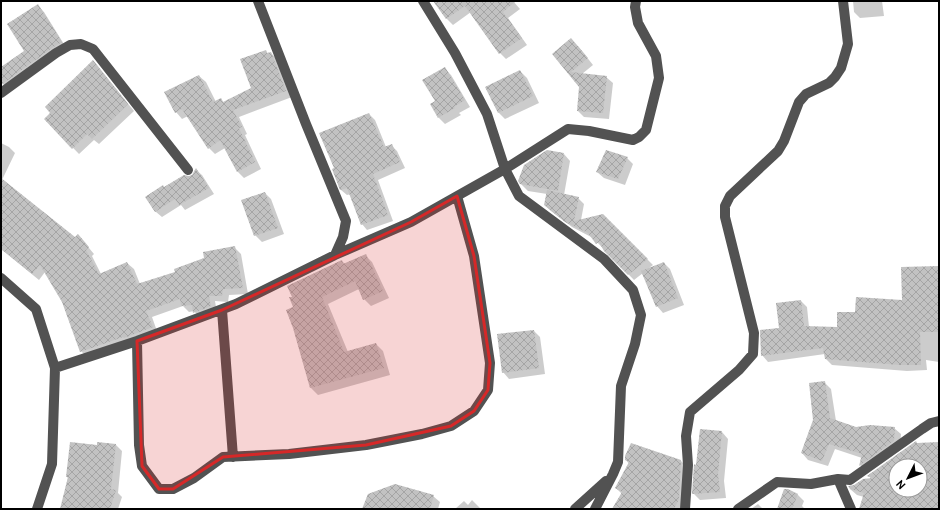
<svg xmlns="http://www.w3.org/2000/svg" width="940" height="510" viewBox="0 0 940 510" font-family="Cabin,sans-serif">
  <defs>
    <pattern id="building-cross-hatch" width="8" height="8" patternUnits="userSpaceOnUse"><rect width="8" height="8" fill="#c2c2c2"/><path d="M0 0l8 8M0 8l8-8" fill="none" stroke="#a5a5a5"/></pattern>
  </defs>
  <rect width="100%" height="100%" fill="#fff"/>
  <!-- shadow -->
  <path fill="#0003" fill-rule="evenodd" d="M435,1H513L520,9L508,18L527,45L506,59L500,53L471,12L453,25L447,19Z
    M853,1H882L884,16L860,18L854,12Z
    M38,6L44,12L67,49L9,90L1,82V68L25,51Z
    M578,46L593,65L582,74L606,77L613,83L609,119L584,117L578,111L580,87L553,54Z
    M266,51L268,54L271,53L277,59L292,97L239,117L247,134L245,135L261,169L244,178L238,172L225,148L215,154L209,148L188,116L182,119L176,112L199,76L206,82L216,102L221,99L224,103L252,88Z
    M99,68L134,111L99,144L94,140L79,154L45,119Z
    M444,68L451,75L470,107L459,113L461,115L445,124L439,118L436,102Z
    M520,71L527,78L539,103L505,119L499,113L487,88Z
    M369,114L375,120L386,147L391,145L397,151L405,168L378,180L393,221L367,230L362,224L351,194L347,195L341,190L335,168Z
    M1,143L9,147L15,153L2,180L75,238L84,242L94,254L92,256L101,274L127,263L134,269L140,284L176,272L235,248L241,254L248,294L229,295L228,302L215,301L217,313L201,319L194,311L189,312L183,306L152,317L158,334L88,358L81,351L63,301L45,272L39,280L1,249Z
    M564,154L570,161L564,195L578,198L584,204L581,220L603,215L653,265L649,268L664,263L670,269L684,305L663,313L657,306L643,273L634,280L593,238L572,227L551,211L545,205L547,194L528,191L521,184Z
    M627,158L633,164L625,185L604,178L597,172Z
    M196,170L202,175L214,194L185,210L181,205L162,217L156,212L146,197L164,188L192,176Z
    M265,193L271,199L284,234L262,242L255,235Z
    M365,255L372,262L389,298L371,306L364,299L359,289L328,304L348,352L376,344L383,351L390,375L318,395L311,388L294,327V307L342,261L345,264Z
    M939,267V362L926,360L927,370L907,371L832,365L826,359L825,354L768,362L762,355L801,301L807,307L809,327L838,328L856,313L903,301Z
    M534,331L540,337L545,374L509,379L503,372Z
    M824,382L831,389L836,421L856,428H894L901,434L900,447L866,471L860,465L862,458L835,449L828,466L808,460L802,453L814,420Z
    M701,430L722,432L728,439L724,481L726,498L700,500L694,494L695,465L697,466Z
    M939,443V509H860L864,497L857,495L850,489L871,479L869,476L917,444ZM896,466H920V490H896Z
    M116,445L122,451L118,493L122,497L118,509H61L68,478L67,477L98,446Z
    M626,460L681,461L687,467L683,509H614L622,494L616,488L629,464Z
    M788,490L798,495L804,501L802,506L805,509H778Z
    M433,496L440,502L438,509H363Z
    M472,500L481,509H455L464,501L468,505Z
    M758,504L763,509H751Z"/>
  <!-- building -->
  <path fill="url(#building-cross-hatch)" fill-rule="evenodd" d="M433,1H516L503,12L522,38L499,54L465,6L446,19Z
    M38,4L62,42L52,48L1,85V67L24,51L7,24Z
    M571,38L588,58L571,72L607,76L603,113L577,111L579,87L552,54Z
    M266,50L267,53L271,52L286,91L233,110L242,127L239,128L255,162L237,172L220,140L208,149L182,109L175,113L164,92L199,75L213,102L221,98L223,102L251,88L240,59Z
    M93,60L128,104L92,139L87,134L72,149L44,119L50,113L45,107Z
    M445,67L465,100L454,107L455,108L438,118L430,104L435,101L422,80Z
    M520,70L533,96L498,113L485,87Z
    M369,113L384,147L392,144L400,162L373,174L388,215L361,225L347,188L340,190L332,169L334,168L319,133Z
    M547,150L564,153L558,191L520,184L518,181L524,165Z
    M606,150L628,157L618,179L596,172Z
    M196,168L209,188L179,205L175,199L155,212L145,197L163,185L164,187L184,175L189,176L192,175Z
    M1,178L75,237L78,234L89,247L86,250L99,274L127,262L137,284L175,272L174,269L204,258L203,252L235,246L243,288L223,289L222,296H209L211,306L193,313L192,305L181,306L180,299L146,311L153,327L124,338L123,337L80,352L62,302L40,265L32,274L1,249Z
    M547,190L579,197L574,221L603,214L648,259L628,275L604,251L599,242L596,244L588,233L565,222L544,205Z
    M265,192L278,228L254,236L241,200Z
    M366,254L383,291L363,300L355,281L322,297L344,352L376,343L384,368L310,388L293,328L286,310L293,307L289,297H292L287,286L342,260L343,264Z
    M664,262L678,298L656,307L641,271Z
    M939,266V332H920L921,365H900L825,359L823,348L761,356L760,330L779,328L776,303L801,300L804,326L837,327V312H855L856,297L902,300L901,267Z
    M534,330L539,368L502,373L497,334Z
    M825,381L830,418L856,427L870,425L895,427L894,441L859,466L862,454L829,444L822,461L801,453L813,420L809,383Z
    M700,429L722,431L718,474L720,492L692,494L694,464L696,465Z
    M916,441L917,443L939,442V509H859L864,493L850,489L848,486L854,485L863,479L872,478L867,476ZM896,466H920V490H896Z
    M70,442L97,445V442L116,444L111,489L116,490L110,509H60L68,477H66Z
    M631,443L681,460L679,499L674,509H612L622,492L615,488L629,462L625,460V456Z
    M395,484L434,495L430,509H362L368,494Z
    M784,489H788L798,494L792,509H777Z"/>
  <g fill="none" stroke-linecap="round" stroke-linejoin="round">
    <!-- minor -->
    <path stroke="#525252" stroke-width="10" d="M258,1L306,124L346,221L343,237L335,255
      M423,1L455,53L487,114L505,169L519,196L604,259L633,290L641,315L635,344L621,386L618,462L613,474L595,509
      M1,93L56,53L70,45L81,44L93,49L188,170
      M1,278L36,309L55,368L52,464L37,509
      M222,310L233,457
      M137,341L139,445L142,466L159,489H173L194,478L223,457L289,454L366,445L422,434L451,426L474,411L488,390L490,363L474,256L457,196
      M55,368L137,341L236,304L335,255L411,222L505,169L568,129L589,131L633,140L639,137L646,130L659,78L656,56L638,23L635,7L636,1
      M838,479L851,509
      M575,509L606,481
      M685,509L688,465L686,436L690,412L739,370L753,354L754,333L725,217V206L730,196L778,151L784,141L799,102L806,94L829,83L835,77L841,68L848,44L843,1
      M738,509L777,482L811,484L838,479L850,480L922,429L931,423L939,421"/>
  </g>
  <!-- marked area -->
  <path fill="#d62828" fill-opacity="0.2" stroke="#d62828" stroke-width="3" stroke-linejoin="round" d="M457,196L474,256L490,363L488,390L474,411L451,426L366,445L223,457L173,489H159L142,466L137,341L222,310L411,222Z"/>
  <!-- border -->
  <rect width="940" height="510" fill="none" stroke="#000000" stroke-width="4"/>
  <!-- north arrow -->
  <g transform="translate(908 478) rotate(228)"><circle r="19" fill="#ffffff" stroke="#999999"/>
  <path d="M0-3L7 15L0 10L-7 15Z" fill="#000000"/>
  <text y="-6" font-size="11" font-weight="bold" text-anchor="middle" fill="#000000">N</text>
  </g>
</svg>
